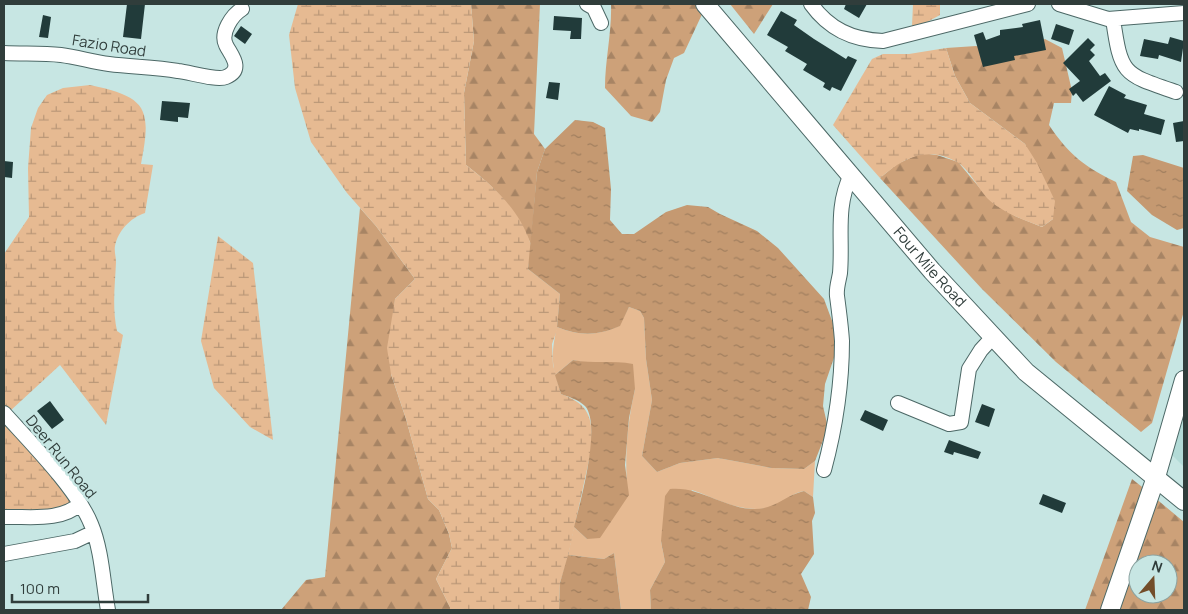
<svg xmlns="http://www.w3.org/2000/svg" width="1188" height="614" viewBox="0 0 1188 614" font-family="Manrope,sans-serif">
  <defs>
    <pattern id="forest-firs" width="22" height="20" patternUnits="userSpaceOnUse" patternTransform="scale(1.25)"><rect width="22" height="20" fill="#cda179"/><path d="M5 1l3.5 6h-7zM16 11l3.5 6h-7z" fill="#a78464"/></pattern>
    <pattern id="wetland-marsh" width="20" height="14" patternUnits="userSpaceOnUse" patternTransform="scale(1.25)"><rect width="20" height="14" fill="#e6ba92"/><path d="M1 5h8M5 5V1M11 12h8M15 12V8" fill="none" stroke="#bb9878"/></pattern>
    <pattern id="water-ripples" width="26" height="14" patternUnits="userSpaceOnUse" patternTransform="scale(1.25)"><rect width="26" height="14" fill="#c59971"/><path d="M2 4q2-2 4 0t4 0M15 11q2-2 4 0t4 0" fill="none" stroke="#a07e5e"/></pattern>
  </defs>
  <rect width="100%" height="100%" fill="#c7e6e3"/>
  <!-- built -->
  <path fill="#b3dbd7" d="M1184,417V467L1172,455Z"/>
  <!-- green -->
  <path fill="#e6ba92" d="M629,307L640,311L644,318L646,359L652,400L642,456L657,472L680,463L718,458L772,468L804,469L815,461L813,497L804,491C789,494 786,502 774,506C746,516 718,499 692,490L661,541L665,562L650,590L651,610H621L614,553L604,559L568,555L574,527L587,539L628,495C624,459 627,425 635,389L597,362L586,363L573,360L555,375C551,357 553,344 557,327C580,336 597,336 619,326Z"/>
  <!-- forest -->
  <path fill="url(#forest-firs)" fill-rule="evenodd" d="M471,4H540L534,134L545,149L537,172L531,244C513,208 498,189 466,165L464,93L474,41Z
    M611,4H698L704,10L684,53L674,58L666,80L660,112L652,122L631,116L605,88C605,60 612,32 611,4Z
    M730,4H773L754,34Z
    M1045,39L1062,48L1072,91L1071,103H1054L1049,125C1069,155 1085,167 1116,182L1131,222L1150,237L1184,247V311L1152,423L1141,432L1056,362L982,289L880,178L897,164L921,153L937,155L958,162L989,199L1015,216L1042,227L1053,219L1025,144L970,103L955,76L946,48L976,46L994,50L1031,44Z
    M360,208L376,226L415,279L395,299L391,374L406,419L428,499L439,510L449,534L452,548L436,579L450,607V610H281L306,580L325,577Z
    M1132,479L1146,490L1105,610H1085Z
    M1154,497L1184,522V610H1115ZM1138,564H1168V594H1138Z"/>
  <!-- wetland -->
  <path fill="url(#wetland-marsh)" d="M298,4H471L474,41L464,93L466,165C492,185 519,209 530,242C533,249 529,261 528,269L560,294L557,330L552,344L553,365L561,394C592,405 593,421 591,451L567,561L560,583L559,610H450V607L436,579L452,548L449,534L439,510L428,499L406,419L391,374L387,348L395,299L415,279L376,226L347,193L311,142L295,88L289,35Z
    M913,4H940V15L916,28L912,26Z
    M946,48L955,76L970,103L1025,144L1037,163L1055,201L1053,219L1042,227C1024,220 1001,212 987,198C978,188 969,169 957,162C927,145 903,158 880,178L833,125L872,59L883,54H909Z
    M90,85C147,97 152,108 141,164L153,165L145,213C130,218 118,231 115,246C114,251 116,257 116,262C115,286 112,307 117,331L123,335L106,425L60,365L9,412L73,491L77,512H4V254L29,217L28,168L31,128L38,108L47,95L63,88Z
    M218,236L253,263L273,440L250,427L214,388L201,341Z"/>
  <!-- water -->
  <path fill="url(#water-ripples)" d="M575,120L593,122L605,128L611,189L610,220L622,234H634L666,212L687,205L708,207L720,214L757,231L778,248L824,299L835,329L838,346L825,384L823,406L828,428L815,461L804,469L772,468L718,458L680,463L657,472L642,456L652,400L646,359L644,318L640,311L629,307L620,326C597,336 580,336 557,327L560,294L528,269L537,172L545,149Z
    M1143,155L1184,168V228L1177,230L1152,215L1127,191L1133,156Z
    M573,360C593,364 613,360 633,364L635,389L629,418L625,465L629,495L600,538L587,539L574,527C580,503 602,425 585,406C579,400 569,397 561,394L555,375Z
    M670,489C700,486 725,509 755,509C775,509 786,495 804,491L813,497L815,513L812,521L814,554L801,574L811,597L808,610H651L650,590L665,562L661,541L665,496Z
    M614,553L621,610H559L560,583L568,555L604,559Z"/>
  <!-- building -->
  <path fill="#213b3a" d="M127,4H145L141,39L123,37Z
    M846,4H867L859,18L844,9Z
    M781,11L797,20L794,25L814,39L846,59L848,56L857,60L841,91L832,87L830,91L823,87L825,83L803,70L807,64L785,51L788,47L767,35Z
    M43,15L51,17L48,38L39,37Z
    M554,16L582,18L581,39H570L571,31L553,30Z
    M1040,20L1046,50L1014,56L1015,60L983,67L974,35L983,32L986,40L1000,35V30L1023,27L1022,24Z
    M1056,24L1074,30L1069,45L1051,39Z
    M241,26L252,34L245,44L234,36Z
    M1170,37L1184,41L1181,62L1159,55L1158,59L1140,56L1144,39L1168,44Z
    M1088,38L1095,45L1090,50L1095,55L1089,61L1100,76L1105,73L1111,81L1083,102L1076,93L1073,96L1069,89L1080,81L1063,63Z
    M549,82L560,83L558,100L546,98Z
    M1109,86L1126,95L1124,98L1147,105L1144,114L1165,120L1161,135L1139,129V131L1130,129L1128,133L1094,115Z
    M162,101L190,103L188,118L178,117V122L160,120Z
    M1184,121V141L1176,142L1173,123Z
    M4,161L13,162L12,178L4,177Z
    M50,401L64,420L52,429L37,411Z
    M982,404L995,409L989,427L975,422Z
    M865,410L888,420L883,431L860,420Z
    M949,440L981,452L978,459L954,452L953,455L944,452Z
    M1043,494L1066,503L1062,513L1039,504Z"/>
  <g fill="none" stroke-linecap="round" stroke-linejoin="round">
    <defs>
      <path id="minor" d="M587,4L594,8L601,23
        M811,4C829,29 852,40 883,41L1028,4
        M1059,4L1108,19L1184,13
        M1113,19C1121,75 1123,74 1176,92
        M4,53C23,54 42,53 61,55C77,57 93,62 109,64C132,67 155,67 178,71C189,72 217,81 226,77C245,69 230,54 226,45C220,33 232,15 242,9
        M898,403L949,424L961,422L969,369L981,350L993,337
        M4,413C30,442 77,489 91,524C102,550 103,583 108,610
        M824,470C835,429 842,384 842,341C841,326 839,311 837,296C836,288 839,280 840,273C843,239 835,207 851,175
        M4,517C29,516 60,522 80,504
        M4,554L75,541L94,532"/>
      <g id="major">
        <path id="s1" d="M705,4L932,271L1026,372L1184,501"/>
        <path d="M1110,610L1156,477L1184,380"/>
      </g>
    </defs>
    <!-- minor casing -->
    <use href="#minor" stroke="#4c6866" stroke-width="16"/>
    <!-- major casing -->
    <use href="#major" stroke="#4c6866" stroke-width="20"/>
    <!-- minor -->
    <use href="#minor" stroke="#fff" stroke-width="14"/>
    <!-- major -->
    <use href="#major" stroke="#fff" stroke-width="18"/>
  </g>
  <g text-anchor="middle" stroke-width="5" stroke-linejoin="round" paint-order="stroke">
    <!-- street labels -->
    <g font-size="15" fill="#303d3b" stroke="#c7e6e3">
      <text transform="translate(109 46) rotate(9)" y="5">Fazio Road</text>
      <text dy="5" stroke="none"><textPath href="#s1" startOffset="346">Four Mile Road</textPath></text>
      <text transform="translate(61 457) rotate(51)" y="5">Deer Run Road</text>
    </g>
  </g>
  <!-- border -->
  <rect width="1188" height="614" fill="none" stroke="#303d3b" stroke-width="10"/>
  <!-- north arrow -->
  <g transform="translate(1153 579) rotate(19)"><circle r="24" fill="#c7e6e3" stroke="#8ba2a0"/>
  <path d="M0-4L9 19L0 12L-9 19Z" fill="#734d29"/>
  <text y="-8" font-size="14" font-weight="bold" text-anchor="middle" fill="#303d3b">N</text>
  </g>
  <!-- scale -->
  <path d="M12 594v8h136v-8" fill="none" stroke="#303d3b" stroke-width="2.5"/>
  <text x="20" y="594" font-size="15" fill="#303d3b" stroke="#c7e6e3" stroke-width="4" paint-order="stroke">100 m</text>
</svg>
